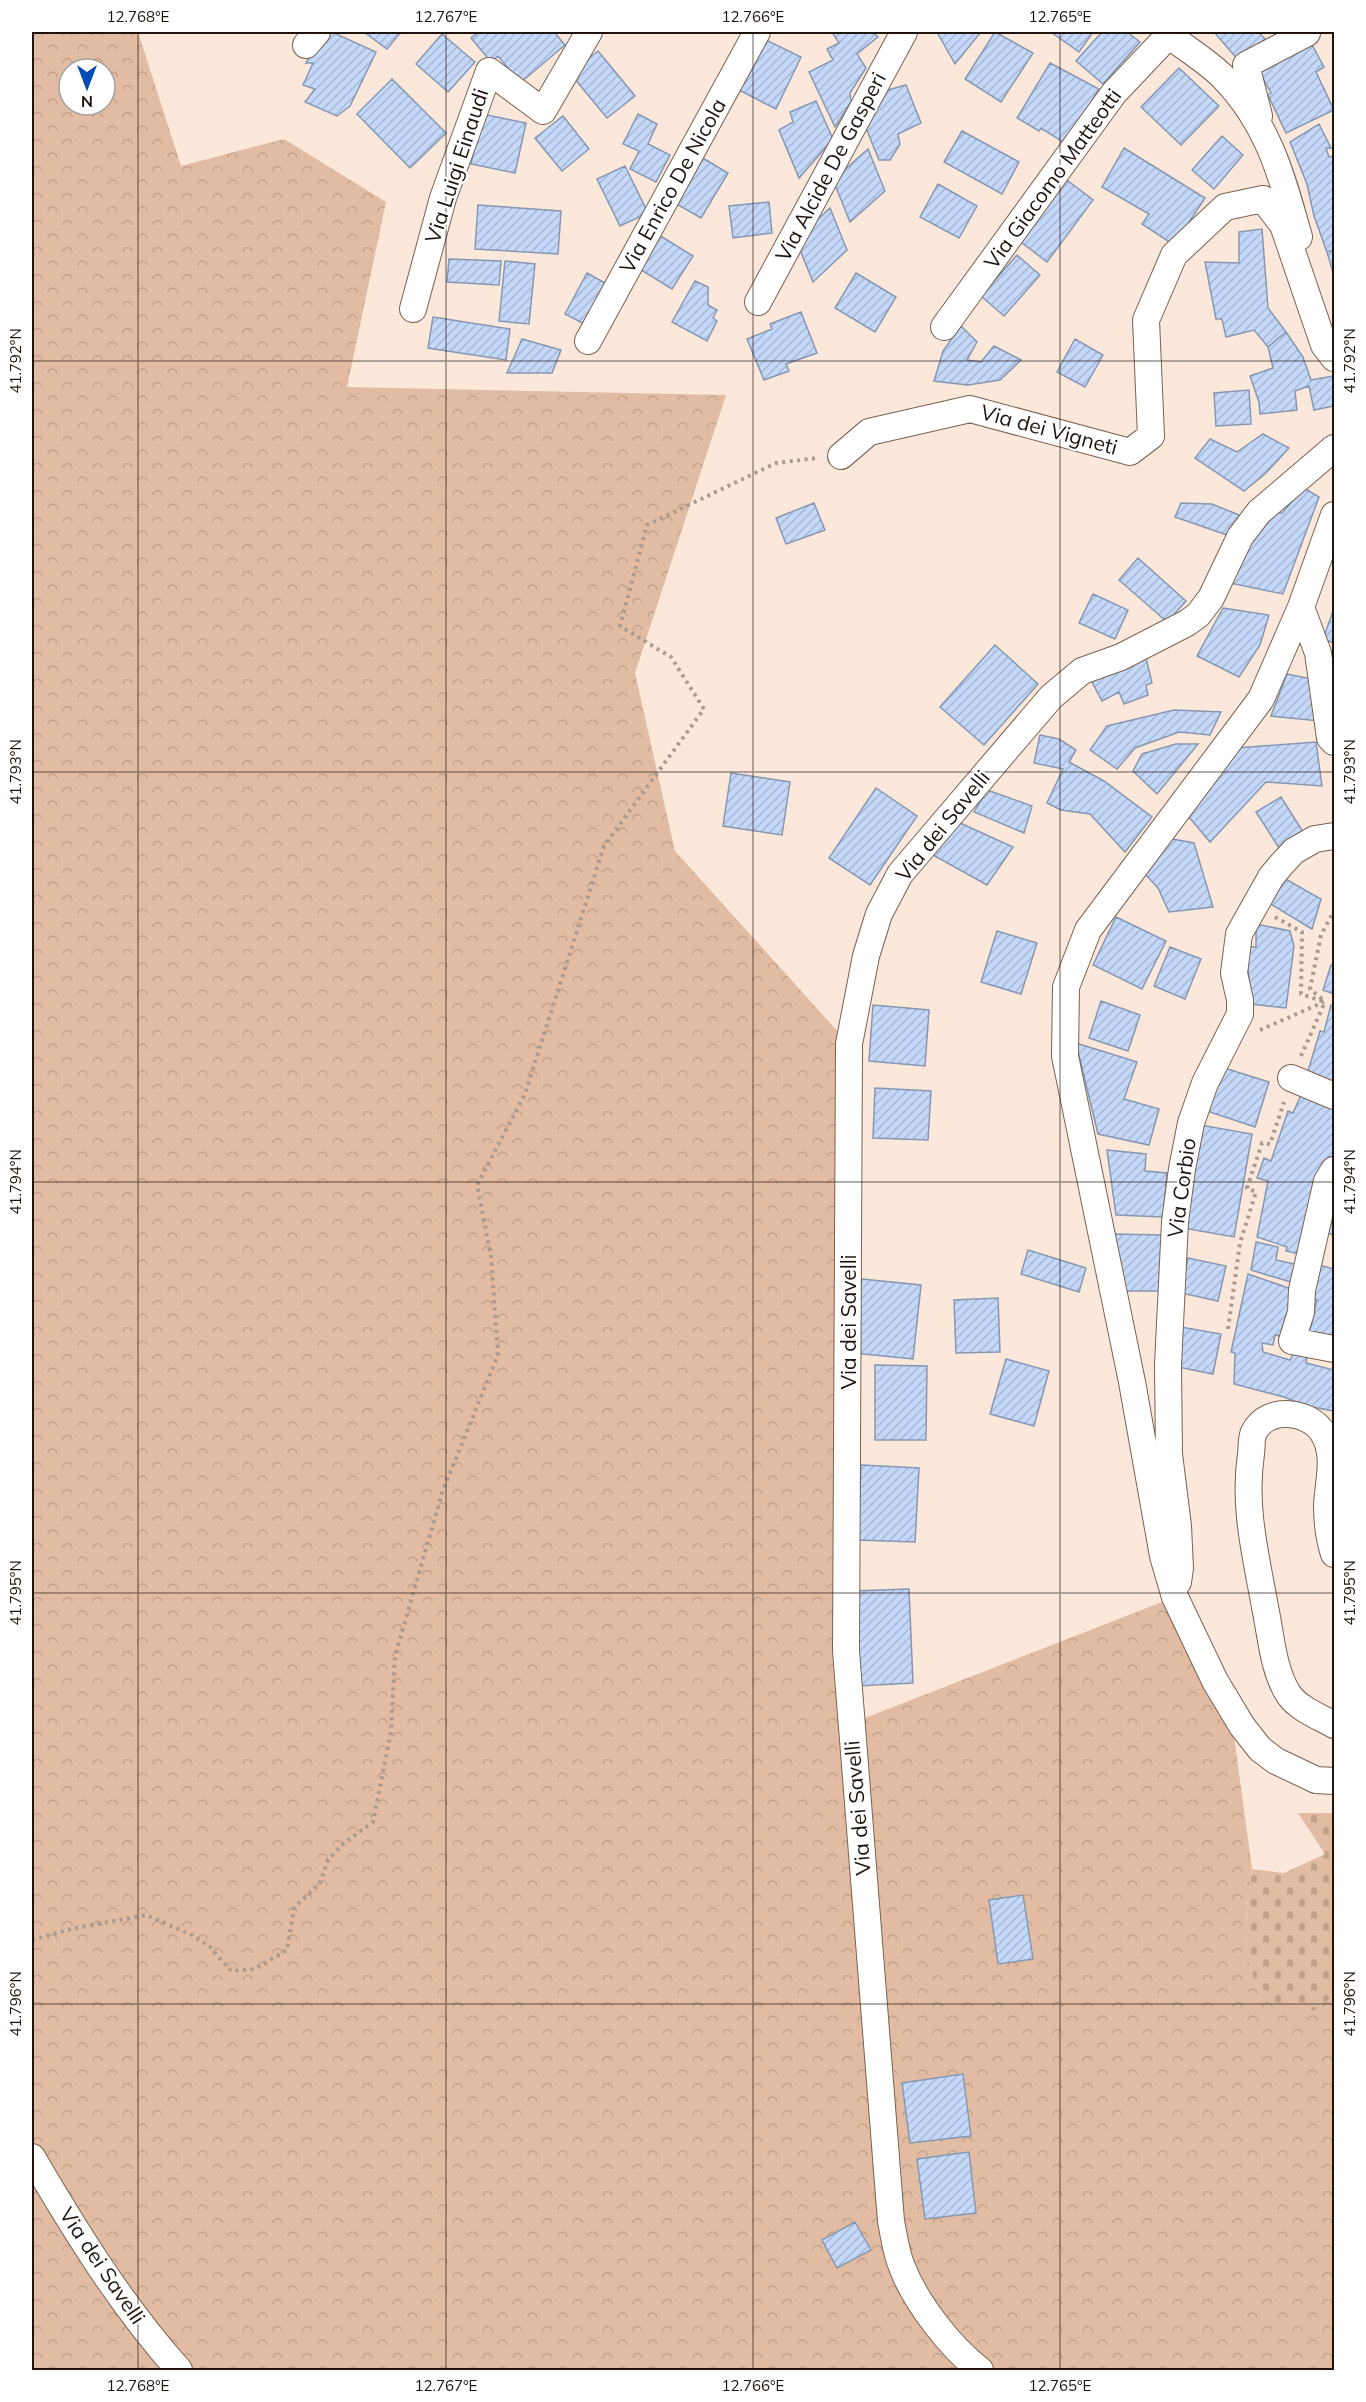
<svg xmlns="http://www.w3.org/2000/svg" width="1366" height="2402" viewBox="0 0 1366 2402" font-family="Mulish,sans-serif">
  <defs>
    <pattern id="forest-crowns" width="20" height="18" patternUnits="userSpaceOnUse" patternTransform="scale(1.5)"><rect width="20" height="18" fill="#e2bca2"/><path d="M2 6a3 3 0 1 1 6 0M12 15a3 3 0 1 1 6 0" fill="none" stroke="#c1a18a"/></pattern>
    <pattern id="cemetery-stones" width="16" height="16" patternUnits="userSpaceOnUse" patternTransform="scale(1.5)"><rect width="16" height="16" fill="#e2bca2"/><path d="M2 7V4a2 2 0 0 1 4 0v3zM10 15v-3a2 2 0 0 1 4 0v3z" fill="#c1a18a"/></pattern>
    <pattern id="building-hatch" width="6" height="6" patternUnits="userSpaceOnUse" patternTransform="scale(1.5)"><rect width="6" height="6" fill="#c4d8f9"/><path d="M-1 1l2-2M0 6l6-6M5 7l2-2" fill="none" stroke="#a8b8d4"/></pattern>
  </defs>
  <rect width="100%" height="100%" fill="#fbe8db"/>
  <!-- forest -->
  <path fill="url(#forest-crowns)" fill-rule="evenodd" d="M32,32H138L181,166L284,139L386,202L347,387L726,395L635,673L675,851L849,1044L852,1723L1175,1597L1230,1706L1252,1869L1246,1915V1941L1252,1974L1261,1994L1313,2011L1334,1996V2370H32ZM69,69H105V105H69Z"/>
  <!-- cemetery -->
  <path fill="url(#cemetery-stones)" d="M1298,1813H1334V1996L1313,2011C1298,2008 1271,2008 1260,1994C1258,1991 1257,1985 1255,1981C1240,1944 1247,1907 1252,1869L1284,1873L1325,1854Z"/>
  <!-- building -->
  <path fill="url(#building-hatch)" stroke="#8697b2" stroke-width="1.5" d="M322,32H332L376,52L350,106L337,116L305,102L315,89L303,85L313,63H306Z
    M364,32H401L387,49Z
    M479,32H554L565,45L520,83L498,56L491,62L471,38Z
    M832,32H873L878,37L857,54L866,68L850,93L851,102L835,127L809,72L833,60L827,49L839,43Z
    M937,32H979L980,33L955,64Z
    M995,32L1033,53L1001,102L965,79Z
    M1051,32H1093L1079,52Z
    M1102,32H1127L1140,42L1103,84L1076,61Z
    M1214,32H1258L1265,39L1239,61Z
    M442,34L475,62L448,92L416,64Z
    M762,38L801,57L776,109L737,89Z
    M1310,41L1324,67L1316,72L1334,110L1286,133L1268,95L1271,93L1258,69Z
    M598,51L635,96L607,118L570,73Z
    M1050,63L1099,89L1080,120L1069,146L1041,128L1039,131L1017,118Z
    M1179,68L1219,106L1181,145L1141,107Z
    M392,79L446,133L410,168L357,114Z
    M906,85L921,123L898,134L900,144L890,160H879L862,118L881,92Z
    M816,101L833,139L799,178L779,130L793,122L790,112Z
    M482,114L526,123L515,173L471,164Z
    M638,114L657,124L648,144L670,155L656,182L630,169L639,151L623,144Z
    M563,116L589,149L562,171L535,138Z
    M1319,124L1331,148H1326L1329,157L1334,156V250L1327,252L1314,216L1307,184L1290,142Z
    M962,131L1019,162L1002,194L944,162Z
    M1222,136L1243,155L1214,189L1192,170Z
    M1124,148L1205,198L1174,245L1142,224L1149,214L1102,187Z
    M868,149L885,191L850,222L833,180Z
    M701,157L728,173L701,218L673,202Z
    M625,166L648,213L620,226L597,179Z
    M1067,180L1093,200L1047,262L1021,242Z
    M938,184L977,206L959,238L920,217Z
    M769,202L772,233L733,238L729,206Z
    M478,205L561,211L558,254L475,249Z
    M830,208L847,250L813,282L796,240Z
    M1262,229L1268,308L1286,332L1268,347L1254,330L1226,337L1222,319H1216L1205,262L1239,263V232Z
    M659,235L693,256L672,289L638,268Z
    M1334,250V276L1327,252Z
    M1017,255L1040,275L1004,316L981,296Z
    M449,259L501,261L499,285L447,282Z
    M505,261L535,264L529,324L499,321Z
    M587,273L612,287L590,327L565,314Z
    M856,273L896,297L875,332L835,308Z
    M695,281L708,287V305L717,310L713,318L717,321L707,341L672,322Z
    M801,312L817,353L786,364L789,371L764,380L747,339L772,329L770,324Z
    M433,317L510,329L506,360L428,348Z
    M961,326L977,342L967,360L981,362L994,346L1021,360L1000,380L968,385L934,381L943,351Z
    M1286,332L1303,357L1311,380L1334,376V406L1314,410L1309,386L1295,391L1297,410L1260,414L1259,402L1250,376L1273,368L1268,347Z
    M522,339L561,350L552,373H507Z
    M1075,339L1103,355L1085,387L1057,372Z
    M1249,390L1251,424L1216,426L1214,393Z
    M1263,434L1289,448L1265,474L1244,491L1195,458L1210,439L1237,452Z
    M1304,488L1319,497L1283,594L1230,583L1247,546L1271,513H1282Z
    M814,503L825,530L786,544L776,518Z
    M1181,503L1212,504L1239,515L1230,536L1175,517Z
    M1138,558L1186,601L1167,622L1119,580Z
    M1093,594L1128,610L1115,639L1079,623Z
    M1223,608L1269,615L1260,645L1239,677L1197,656Z
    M1334,608V643L1323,639Z
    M995,645L1038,684L984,745L940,707Z
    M1145,654L1152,683L1146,685L1148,695L1124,704L1119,692L1102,701L1092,682Z
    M1287,674L1317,680L1319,721L1271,716Z
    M1174,710L1221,712L1210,735L1179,732L1135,748L1117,769L1090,750L1107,726Z
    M1040,735L1059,739L1076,750L1069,762L1104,781L1152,817L1125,852L1090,814L1061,810L1047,803L1063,769L1034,763Z
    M1316,742L1322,786L1266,782L1210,842L1189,817L1197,797L1236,748Z
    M1176,744H1198L1157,794L1133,771L1142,754Z
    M731,773L790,782L782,835L723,826Z
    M876,788L917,816L870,885L829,858Z
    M987,790L1032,806L1024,833L974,812Z
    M1281,797L1305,835L1281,851L1256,812Z
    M958,822L1013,847L987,885L933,855Z
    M1167,838L1194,843L1213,907L1169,912L1158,888L1145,874Z
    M1282,877L1321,899L1312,929L1269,903Z
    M1116,917L1166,941L1142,989L1093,965Z
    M1256,924L1290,931L1294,946L1286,1008L1251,1004L1246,947H1256Z
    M997,931L1037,943L1021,994L981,982Z
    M1170,947L1201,959L1185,999L1154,986Z
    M1331,965L1334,966V994L1323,990Z
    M1101,1001L1140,1015L1128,1051L1089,1038Z
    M873,1005L929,1010L925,1066L869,1061Z
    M1331,1005L1334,1007V1091L1306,1078L1320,1031L1324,1032Z
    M1076,1043L1137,1062L1124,1099L1159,1109L1149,1145L1098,1134Z
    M1221,1067L1269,1082L1255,1127L1207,1111Z
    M875,1088L931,1091L928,1140L873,1138Z
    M1301,1095L1334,1099V1156L1329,1157L1304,1255L1286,1251L1287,1247L1257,1237L1268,1181L1257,1178L1264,1158L1271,1161L1288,1111L1293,1113Z
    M1200,1125L1252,1134L1234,1237L1183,1228Z
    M1107,1150L1146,1154L1145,1171L1167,1173L1163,1217L1116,1215Z
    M1334,1188V1235L1323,1232Z
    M1113,1234L1164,1235L1163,1291H1125Z
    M1256,1242L1278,1247L1276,1260L1299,1265L1294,1283L1251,1270Z
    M1028,1250L1086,1268L1079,1292L1021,1274Z
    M1188,1258L1226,1266L1218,1301L1181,1293Z
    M1315,1264L1334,1269V1341L1309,1333L1317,1300L1306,1296Z
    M1248,1274L1297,1291L1288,1338L1275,1335L1273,1345L1262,1343L1263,1352L1290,1360L1294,1353L1307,1357L1306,1363L1334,1370V1411L1307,1406L1284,1397L1234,1384L1235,1353L1231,1352Z
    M862,1279L921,1285L913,1359L854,1353Z
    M998,1298L1000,1352L956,1353L954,1300Z
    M1181,1327L1221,1334L1213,1374L1173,1366Z
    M1006,1359L1049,1371L1034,1426L990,1414Z
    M875,1365L927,1366L926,1440H875Z
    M861,1465L919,1468L915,1542L858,1540Z
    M909,1589L913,1683L857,1686L852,1591Z
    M1023,1895L1033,1959L998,1964L989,1900Z
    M963,2074L971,2136L910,2143L902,2083Z
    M969,2152L976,2213L925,2219L917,2159Z
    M855,2222L871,2250L837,2268L822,2240Z"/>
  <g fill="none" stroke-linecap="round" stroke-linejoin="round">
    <defs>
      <path id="minor" d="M1165,32C1183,47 1206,60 1223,77C1268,123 1282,176 1299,237
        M306,45L317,32
        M1259,116L1246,65L1307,33
        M758,302L904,32
        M413,309L443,198L489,71L543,111L589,32
        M944,327L1114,93L1169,35
        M588,341L757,32
        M841,456L869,432L970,409L1130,452L1151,436L1146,320L1174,255L1225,207L1263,199L1283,225L1324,345L1334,358
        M1334,515L1301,607L1261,699L1088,930L1066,987L1065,1056L1132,1382L1163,1556L1175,1597L1215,1681L1242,1726L1260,1749L1276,1761L1316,1780L1334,1781
        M1301,607L1318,653L1330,738L1334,742
        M1291,1078L1334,1096
        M1334,1170L1327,1181L1302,1290L1301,1312L1292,1341L1334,1349
        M1334,1554C1329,1539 1327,1521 1327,1505C1328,1481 1337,1455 1323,1433C1310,1411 1268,1405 1254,1432C1251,1437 1252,1447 1251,1454C1243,1507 1256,1556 1265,1607C1271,1635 1273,1671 1289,1695C1299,1709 1320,1717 1334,1725
        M1178,1582L1180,1568L1178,1526L1169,1454L1168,1365L1175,1222L1182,1169L1191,1123L1205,1083L1240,1014V1000L1234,973L1239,934L1271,877L1281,865L1294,851L1315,839L1334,836
        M32,2157C76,2232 121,2305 179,2370
        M980,2370C950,2347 916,2303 902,2267C896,2253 894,2236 891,2221L846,1651L849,1044L866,956L879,914L900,874L1051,697L1082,671L1121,657L1187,623L1198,615L1211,598L1240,537L1259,512L1334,448"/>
    </defs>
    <!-- minor casing -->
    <use href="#minor" stroke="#7b614f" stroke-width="28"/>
    <!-- path -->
    <path stroke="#a9998e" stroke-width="4" stroke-dasharray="3 4.5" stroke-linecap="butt" d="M1275,917L1302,932L1301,994L1325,1002
      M1322,999L1310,989L1321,935L1334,911
      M1260,1030L1324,1002
      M1301,1056L1325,1002
      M1228,1329L1240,1243L1256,1192L1247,1188L1262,1143L1270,1144L1284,1102
      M32,1940L71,1929L146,1915L192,1935L210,1947L231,1971L255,1969L287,1950L294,1908L320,1883L328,1860L343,1844L373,1822L391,1732L395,1656L443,1490L498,1355L491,1256L477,1185L525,1094L604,846L704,709L671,657L620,626L647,525L776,463L818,458"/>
    <!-- minor -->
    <use href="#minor" stroke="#fff" stroke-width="26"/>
  </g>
  <!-- ticks -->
  <path fill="none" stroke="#1f140d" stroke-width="1.5" stroke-opacity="0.45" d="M138,32V2370M446,32V2370M753,32V2370M1060,32V2370M32,361H1334M32,772H1334M32,1182H1334M32,1593H1334M32,2004H1334"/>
  <g text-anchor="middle" stroke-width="4.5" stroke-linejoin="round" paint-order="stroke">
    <!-- street labels -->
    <g font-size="21" fill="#1f140d" stroke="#fff">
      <text transform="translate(457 166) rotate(-72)" y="7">Via Luigi Einaudi</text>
      <text transform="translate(831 167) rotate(-62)" y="7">Via Alcide De Gasperi</text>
      <text transform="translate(1053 179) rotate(-54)" y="7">Via Giacomo Matteotti</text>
      <text transform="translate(673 186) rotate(-61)" y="7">Via Enrico De Nicola</text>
      <text transform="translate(1049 430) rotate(15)" y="7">Via dei Vigneti</text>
      <text transform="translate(943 826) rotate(-51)" y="7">Via dei Savelli</text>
      <text transform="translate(1182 1188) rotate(-82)" y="7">Via Corbio</text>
      <text transform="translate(849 1322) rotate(-90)" y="7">Via dei Savelli</text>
      <text transform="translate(858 1808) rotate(-95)" y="7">Via dei Savelli</text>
      <text transform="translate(102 2266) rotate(56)" y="7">Via dei Savelli</text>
    </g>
  </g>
  <!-- border -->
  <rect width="1366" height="2402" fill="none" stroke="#ffffff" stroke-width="66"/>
  <!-- north arrow -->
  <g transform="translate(87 87) rotate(180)"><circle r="28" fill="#ffffff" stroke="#a5a19e" stroke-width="1.5"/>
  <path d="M0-4.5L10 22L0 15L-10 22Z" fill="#024cb6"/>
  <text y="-9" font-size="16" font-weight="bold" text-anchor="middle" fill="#1f140d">N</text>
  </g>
  <rect x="33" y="33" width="1300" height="2336" fill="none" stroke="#1f140d" stroke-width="2"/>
  <g font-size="15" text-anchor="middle" fill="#1f140d">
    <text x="138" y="22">12.768°E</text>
    <text x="446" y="22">12.767°E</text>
    <text x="753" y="22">12.766°E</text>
    <text x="1060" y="22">12.765°E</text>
    <text transform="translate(1350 361) rotate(-90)" y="5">41.792°N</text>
    <text transform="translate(16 361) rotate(-90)" y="5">41.792°N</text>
    <text transform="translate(1350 772) rotate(-90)" y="5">41.793°N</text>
    <text transform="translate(16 772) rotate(-90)" y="5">41.793°N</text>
    <text transform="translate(1350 1182) rotate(-90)" y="5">41.794°N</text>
    <text transform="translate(16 1182) rotate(-90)" y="5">41.794°N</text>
    <text transform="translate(1350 1593) rotate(-90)" y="5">41.795°N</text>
    <text transform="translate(16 1593) rotate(-90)" y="5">41.795°N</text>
    <text transform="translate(1350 2004) rotate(-90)" y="5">41.796°N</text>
    <text transform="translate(16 2004) rotate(-90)" y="5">41.796°N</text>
    <text x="138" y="2391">12.768°E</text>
    <text x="446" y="2391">12.767°E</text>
    <text x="753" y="2391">12.766°E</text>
    <text x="1060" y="2391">12.765°E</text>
  </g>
</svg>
